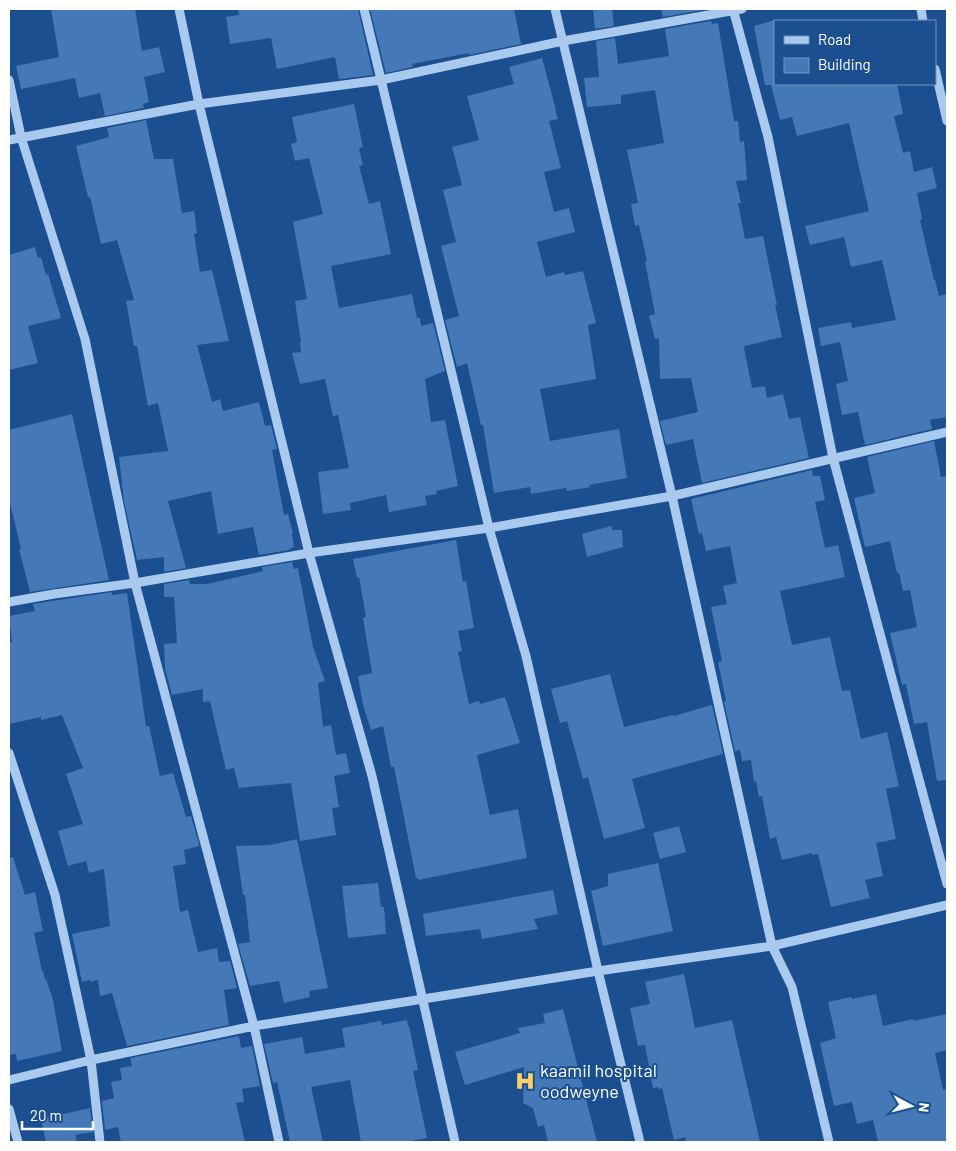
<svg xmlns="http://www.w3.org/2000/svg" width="956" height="1151" viewBox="0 0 956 1151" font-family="Barlow,sans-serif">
  <rect width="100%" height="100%" fill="#1b4f8f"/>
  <!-- building -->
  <path fill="#4478b7" d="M51,9H135L142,51L159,47L165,72L144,77L149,102L143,104L144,108L105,116L100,93L79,98L75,78L21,89L16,66L59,57Z
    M238,9H358L373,75L339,79L335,57L277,69L271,38L230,44L226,17L239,15Z
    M370,9H514L521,44L469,55V53L412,64L413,67L386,73Z
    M593,9H612L614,26L595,29Z
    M661,9H708L663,17Z
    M775,20V84H897L903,114L894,116L903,153L910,151L914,172L932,167L937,188L917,193L922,219L920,220L934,280H935L939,296L947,294V417L930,420L932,429L865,445L858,412L842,415L836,384L848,381L840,342L821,346L818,328L851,322L852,328L896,320L882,260L851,267L844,237L810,245L805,226L869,211L849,123L797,136L792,117L780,120L771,85H765L754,26Z
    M711,21L712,24L718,23L734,121H738L740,142L744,141L747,180L736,181L741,203H738L745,239L763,236L777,305H775L782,337L745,346L744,348L752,388L765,386L767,398L783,394L789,419L800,417L809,458L702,483L693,439L666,445L660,421L698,412L691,378L660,379L659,338L655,339L649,316L655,314L645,261H647L639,225L635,226L631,204L638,203L627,150L664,143L655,90L621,95V104L587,107L584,78L599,77L596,41L615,38L618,64L669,56L665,29Z
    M542,58L556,110H555L558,119L549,121L561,168L544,172L554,212L569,208L575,232L537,242L546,277L564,272L565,275L583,271L596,323L588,325L596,379L540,389L550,441L619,429L627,478L589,485L590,487L567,491L566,488L531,494L530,487L494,493L483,425H481L467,363L457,367L445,320L459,316L441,246L456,242L443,190L462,185L452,147L479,140L467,96L514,84L509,67Z
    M354,104L363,147L359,148L363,165L359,166L369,204L380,201L391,254L331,266L339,308L412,294L417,318H420L421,326L433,323L445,371L425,379L431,422L445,420L458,486L436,491L437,494L425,496L427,505L389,512L386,495L350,503L351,510L323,514L318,472L349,468L338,415L333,416L325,379L300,384L292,353L301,352L300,342H301L295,301L307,299L293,222L323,214L309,158L295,161L291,144L297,142L292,117Z
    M146,120L154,159H173L182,213L194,211L197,233L194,234L200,272L212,270L229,341L197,345L212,402L220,399L223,411L259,402L265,426L271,425L277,449L272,450L284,515L288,514L293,533L292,534L294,547L289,549V550L259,555L253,527L218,534L211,491L168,501L186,568L164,572V557L137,560L124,501L119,457L168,451L158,403L148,406L137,346H134L126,301L134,300L117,240L101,244L90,197H88L76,146L109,137L107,128Z
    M35,247L38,258L41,257L46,275L48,274L61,318L28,326L38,363L9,370V255Z
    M72,414L109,580L30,592L19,549H21L9,499V430Z
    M934,441L941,477L947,476V780L937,781L927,722L914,724L906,684L902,685L890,633L917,627L910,590L903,591L899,573H897L890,541L865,547L854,498L875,493L867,457Z
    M812,470L813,476H820L825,500L815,502L825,548L838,545L845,577L780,591L792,645L830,637L842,691L850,690L861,739L887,732L899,786L886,789L896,839L876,843L883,876L865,880L870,898L831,907L818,854L812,855V853L782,860L776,837L770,839L762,796L759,797L756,781L754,782L751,760L742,761L740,750L735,751L724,702L726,701L718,662L722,661L711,607L727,604L723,586L737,583L730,546L706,551L702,533L699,534L691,499Z
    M611,526L612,530H622L623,547L587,557L582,534Z
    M456,540L463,582L466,581L474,628L458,631L462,651L458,652L469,704L479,701L480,704L505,697L520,743L477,755L490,815L518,809L527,858L418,880V878H416L394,767H391L383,726L371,730L363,705L358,676L372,673L363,618L366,617L359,577L357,578L353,559Z
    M292,562L294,569L298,568L313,647L325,681L318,683L323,727L331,725L336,755L346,753L350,773L334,776L339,807L332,808L336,835L300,841L291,783L239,788L234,768L226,770L210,701L203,702V689L172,695L165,669L164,644L177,643L174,597H164V584L189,580L190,584H207L263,571L262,567Z
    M112,592V595L127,593L146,726H149L160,776L173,773L186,817L191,816L198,840L199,846L184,850L186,864L173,866L180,912L188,910L198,952L217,948L219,962L230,961L237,988L224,990L229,1025L127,1046L112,993L100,996L98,980L91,982L90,980L82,982L72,934L110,926L104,869L89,873L86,861L68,866L58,831L83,824L66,774L83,768L62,715L41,720V717L9,724V642H12L9,616L35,611L33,604Z
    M610,674L624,727L673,715L674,716L712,705L723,754L632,779L645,828L604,839L588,777L583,779L567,721L560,723L551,689Z
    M679,826L686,852L660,859L653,833Z
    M297,839L328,988L309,991L310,997L284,1003L279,981L250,986L238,944L250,942L245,895H243L236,846L270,845Z
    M13,857L25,895L35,892L43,931L34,933L42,971H43L45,980L46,979L53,1000L62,1051L17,1061L16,1054L9,1055V858Z
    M658,863L673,931L603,946L591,891L608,886V874Z
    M378,883L381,907H384L386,934L348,938L342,886Z
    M553,890L558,914L534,919L538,929L482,939L480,929L426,936L423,914Z
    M684,974L695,1028L732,1020L760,1142H685L686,1137L674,1140L662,1088L658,1089V1087L653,1088L645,1045L638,1046L630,1008L650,1004L645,982Z
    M876,994L883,1026L913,1019V1021L947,1014V1050L935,1053L943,1090L947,1089V1142H878L873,1120L857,1124L852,1102L834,1106L820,1043L836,1038L828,1002L851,997L852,999Z
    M563,1009L597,1142H548L544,1125L538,1127L533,1108L523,1103L524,1067L465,1085L455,1052L520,1033L518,1028L545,1023L543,1014Z
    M407,1020L408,1026H409L418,1070L413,1071L427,1138L405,1142H361L350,1080L311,1087L323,1142H290L277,1082L273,1083L264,1044L302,1037L305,1054L345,1047L342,1028L381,1021L382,1025Z
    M239,1036L241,1048L252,1046L260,1086L242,1089L244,1102L236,1103L245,1142H121L118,1127L105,1130L102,1101L114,1098L111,1082L122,1080L120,1068L132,1066L130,1058Z
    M90,1108L93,1132L75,1135L77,1142H46L41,1119Z"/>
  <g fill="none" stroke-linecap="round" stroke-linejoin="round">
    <!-- minor -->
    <path stroke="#a9c9ee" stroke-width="9" d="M179,9L199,104L309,553L372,776L455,1142
      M364,9L489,528L526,656L598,971L640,1142
      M555,9L672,496L772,946L792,987L829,1142
      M733,9L768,137L833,458L947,884
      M921,9L923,21
      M935,69L947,121
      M9,80L21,137L85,339L135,583L254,1026L279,1142
      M9,140L199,104L381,80L563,41L742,9
      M9,602L54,594L135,583L309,553L489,528L672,496L947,432
      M9,753L55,895L91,1060L100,1142
      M9,1080L91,1060L254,1026L598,971L772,946L947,905
      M9,1109L18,1142"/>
  </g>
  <!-- icons -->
  <defs>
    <symbol id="hospital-bare" viewBox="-9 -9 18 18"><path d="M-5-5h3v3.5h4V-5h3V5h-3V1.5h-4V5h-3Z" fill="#ffd166" stroke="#1b4f8f" stroke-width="2.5" paint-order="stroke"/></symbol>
  </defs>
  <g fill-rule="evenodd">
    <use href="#hospital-bare" x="511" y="1067" width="28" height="28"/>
  </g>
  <g text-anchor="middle" stroke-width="4" stroke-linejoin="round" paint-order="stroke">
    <!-- poi labels -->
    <g font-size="18" fill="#fff" stroke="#1b4f8f" text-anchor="start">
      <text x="540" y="1077">kaamil hospital<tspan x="540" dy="21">oodweyne</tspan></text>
    </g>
  </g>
  <!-- border -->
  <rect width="956" height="1151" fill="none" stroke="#ffffff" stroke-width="20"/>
  <!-- legend -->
  <rect x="774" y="20" width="162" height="65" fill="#1b4f8f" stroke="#7695bc"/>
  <rect x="784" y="36" width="25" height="8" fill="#a9c9ee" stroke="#7695bc"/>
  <text x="818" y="45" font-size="15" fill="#ffffff">Road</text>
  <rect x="784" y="58" width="25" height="15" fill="#4478b7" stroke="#7695bc"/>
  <text x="818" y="70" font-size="15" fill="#ffffff">Building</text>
  <!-- north arrow -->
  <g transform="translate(911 1106) rotate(97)" stroke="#1b4f8f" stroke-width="4" paint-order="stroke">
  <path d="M0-4L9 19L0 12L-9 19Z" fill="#ffffff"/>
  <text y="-8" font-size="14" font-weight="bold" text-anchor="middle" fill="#ffffff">N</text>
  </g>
  <!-- scale -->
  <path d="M22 1121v8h71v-8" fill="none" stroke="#ffffff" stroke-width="2.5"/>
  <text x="30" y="1121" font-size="15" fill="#ffffff" stroke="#1b4f8f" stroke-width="4" paint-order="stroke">20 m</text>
</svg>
